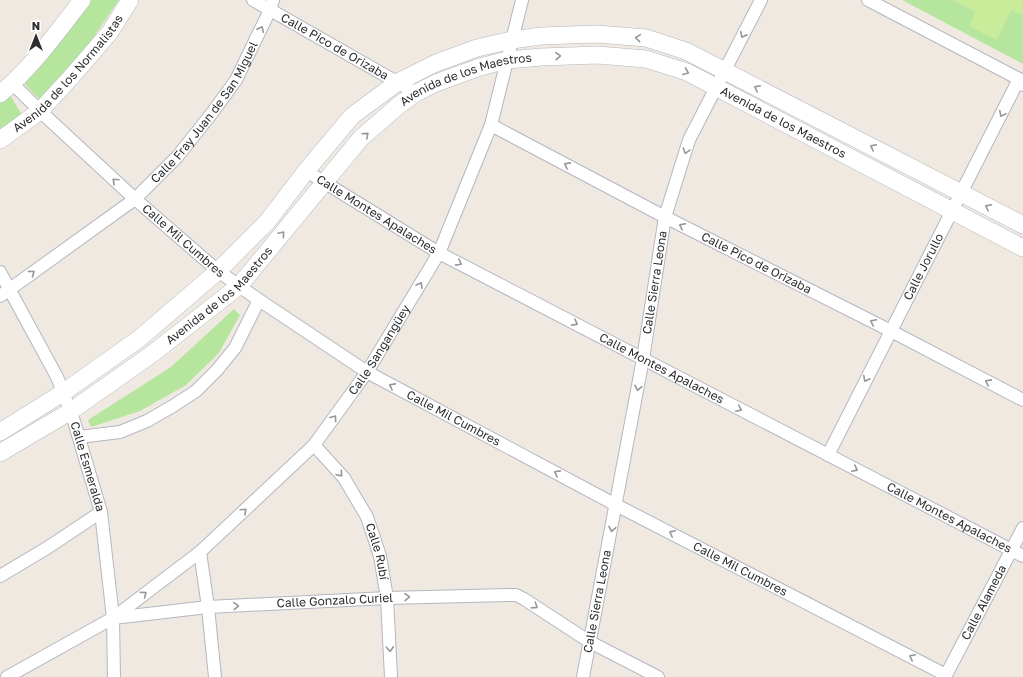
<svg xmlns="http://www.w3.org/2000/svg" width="1023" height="677" viewBox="0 0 1023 677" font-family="'Golos Text',sans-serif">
  <rect width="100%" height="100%" fill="#efe9e1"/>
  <!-- green -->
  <path fill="#b6e59e" d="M91,0H119L84,51L40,100L22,81L68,32Z
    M902,0H1023V64Z
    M10,95L22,115L0,132V103Z
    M234,309L240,315L219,353L186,385L140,411L91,427L88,420L171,367Z"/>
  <!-- pitch -->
  <path fill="#c9ec9a" d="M952,0H1023V15L1011,10L997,40L969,26L976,12Z"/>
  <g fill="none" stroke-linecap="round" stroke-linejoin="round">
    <defs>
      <g id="street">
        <path id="s1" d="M253,0L416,93"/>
        <path d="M868,0L1019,79L1023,85"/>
        <path id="s2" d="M12,83L40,111L135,199L218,271L259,300L367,372L616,505L946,675"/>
        <path id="s3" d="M491,125L665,217L891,331L1023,400"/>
        <path id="s4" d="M306,171L439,253L1023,556"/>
        <path id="s5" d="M0,272L57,377L73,418L101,512L113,618L114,677"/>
        <path id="s6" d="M0,296L10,289L135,199L177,157L212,113L236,80L270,10L273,0"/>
        <path d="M79,437L120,432L147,421L173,406L196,391L217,370L235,348L259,300"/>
        <path id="s7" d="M314,445L344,478L367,517L380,556L387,598L391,677"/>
        <path id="s8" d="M828,455L1019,79"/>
        <path d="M200,552L208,607L215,677"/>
        <path d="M0,576L47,548L101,512"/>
        <path id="s9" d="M113,618L200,552L314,445L367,372L439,253L491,125L522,0"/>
        <path id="s10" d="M7,677L113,618L208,607L387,598L508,595H516L524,599L590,642L658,677"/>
        <path id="s11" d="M583,677L643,359L665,217L689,140L761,0"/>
        <path id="s12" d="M945,677L1023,528"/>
      </g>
      <g id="secondary">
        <path d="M0,94C32,67 57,33 82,0"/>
        <path id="s13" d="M0,140L40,111L73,75L110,32L130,0"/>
        <path d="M0,432L64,392L140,338L218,271L267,222L306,171L352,116L398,82L436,63L477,48L512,40L541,36L597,34L646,38L686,51L1023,225"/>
        <path id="s14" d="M0,453L71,411L152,354L239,286L361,138L399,105L416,93L436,83L480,67L507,60L541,57L598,55L646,59L687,72L1023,248"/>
      </g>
    </defs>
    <!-- street casing -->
    <use href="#street" stroke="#b4b7c1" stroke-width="14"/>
    <!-- secondary casing -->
    <use href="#secondary" stroke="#b4b7c1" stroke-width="18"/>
    <!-- street -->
    <use href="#street" stroke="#fff" stroke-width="12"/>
    <!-- secondary -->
    <use href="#secondary" stroke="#fff" stroke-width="17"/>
  </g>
  <!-- one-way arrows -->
  <defs><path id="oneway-chevron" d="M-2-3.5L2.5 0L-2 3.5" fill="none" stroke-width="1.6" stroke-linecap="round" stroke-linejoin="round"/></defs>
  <g stroke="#969696">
    <use href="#oneway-chevron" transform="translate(261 29) rotate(-65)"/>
    <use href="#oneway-chevron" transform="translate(743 35) rotate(117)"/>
    <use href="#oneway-chevron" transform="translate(638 38) rotate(-175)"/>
    <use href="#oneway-chevron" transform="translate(558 56) rotate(-3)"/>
    <use href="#oneway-chevron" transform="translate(686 72) rotate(22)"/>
    <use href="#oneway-chevron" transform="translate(757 88) rotate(-153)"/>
    <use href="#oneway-chevron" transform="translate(1002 114) rotate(117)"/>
    <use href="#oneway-chevron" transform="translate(366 135) rotate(-42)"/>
    <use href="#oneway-chevron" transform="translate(873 147) rotate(-153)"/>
    <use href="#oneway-chevron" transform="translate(686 151) rotate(107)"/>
    <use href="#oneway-chevron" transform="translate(567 165) rotate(-152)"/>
    <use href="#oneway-chevron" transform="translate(115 181) rotate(-137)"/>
    <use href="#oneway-chevron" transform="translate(988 207) rotate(-153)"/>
    <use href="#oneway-chevron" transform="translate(682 226) rotate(-153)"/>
    <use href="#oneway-chevron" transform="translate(282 234) rotate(-50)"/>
    <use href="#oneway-chevron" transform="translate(459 263) rotate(28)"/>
    <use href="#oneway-chevron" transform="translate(32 273) rotate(-36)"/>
    <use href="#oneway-chevron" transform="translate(420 285) rotate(-59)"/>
    <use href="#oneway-chevron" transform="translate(873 322) rotate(-153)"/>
    <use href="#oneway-chevron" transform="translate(575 323) rotate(28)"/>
    <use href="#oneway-chevron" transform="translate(866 379) rotate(117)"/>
    <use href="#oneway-chevron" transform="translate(988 382) rotate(-152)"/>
    <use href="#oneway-chevron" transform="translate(392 386) rotate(-152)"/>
    <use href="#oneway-chevron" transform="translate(638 388) rotate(101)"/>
    <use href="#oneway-chevron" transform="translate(739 409) rotate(27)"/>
    <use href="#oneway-chevron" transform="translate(334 418) rotate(-54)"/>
    <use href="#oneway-chevron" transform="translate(855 469) rotate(27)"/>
    <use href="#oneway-chevron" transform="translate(557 473) rotate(-152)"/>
    <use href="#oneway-chevron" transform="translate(340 474) rotate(49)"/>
    <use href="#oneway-chevron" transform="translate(244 511) rotate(-43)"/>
    <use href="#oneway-chevron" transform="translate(612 529) rotate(101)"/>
    <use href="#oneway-chevron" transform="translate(672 533) rotate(-153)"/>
    <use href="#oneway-chevron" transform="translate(144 594) rotate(-37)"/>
    <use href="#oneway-chevron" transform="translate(407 597) rotate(-1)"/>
    <use href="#oneway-chevron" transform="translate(236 606) rotate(-3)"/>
    <use href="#oneway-chevron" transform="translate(535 606) rotate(33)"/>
    <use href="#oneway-chevron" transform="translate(390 649) rotate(87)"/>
    <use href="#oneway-chevron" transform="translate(912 657) rotate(-153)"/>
  </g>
  <g text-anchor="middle" stroke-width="3" stroke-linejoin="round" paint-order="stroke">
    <!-- street labels -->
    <g font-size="12" fill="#2e2e2e" stroke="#fff">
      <text dy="4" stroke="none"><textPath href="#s1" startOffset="94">Calle Pico de Orizaba</textPath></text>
      <text dy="4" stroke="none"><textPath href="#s13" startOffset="96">Avenida de los Normalistas</textPath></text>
      <text dy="4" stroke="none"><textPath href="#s14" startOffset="607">Avenida de los Maestros</textPath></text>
      <text dy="4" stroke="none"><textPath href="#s6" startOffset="278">Calle Fray Juan de San Miguel</textPath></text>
      <text dy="4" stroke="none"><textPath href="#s14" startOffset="943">Avenida de los Maestros</textPath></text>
      <text dy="4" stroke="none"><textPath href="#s4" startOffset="83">Calle Montes Apalaches</textPath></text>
      <text dy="4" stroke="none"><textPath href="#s2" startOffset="233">Calle Mil Cumbres</textPath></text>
      <text dy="4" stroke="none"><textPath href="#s3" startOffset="299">Calle Pico de Orizaba</textPath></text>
      <text dy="4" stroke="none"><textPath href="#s8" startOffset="211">Calle Jorullo</textPath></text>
      <text dy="4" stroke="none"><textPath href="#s11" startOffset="401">Calle Sierra Leona</textPath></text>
      <text dy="4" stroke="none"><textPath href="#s14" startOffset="271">Avenida de los Maestros</textPath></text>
      <text dy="4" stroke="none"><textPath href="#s9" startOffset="381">Calle Sangangüey</textPath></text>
      <text dy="4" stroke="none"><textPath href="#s4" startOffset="407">Calle Montes Apalaches</textPath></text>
      <text dy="4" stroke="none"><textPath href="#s2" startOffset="557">Calle Mil Cumbres</textPath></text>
      <text dy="4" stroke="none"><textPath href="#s5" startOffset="214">Calle Esmeralda</textPath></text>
      <text dy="4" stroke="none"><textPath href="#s4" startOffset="731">Calle Montes Apalaches</textPath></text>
      <text dy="4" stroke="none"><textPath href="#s7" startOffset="126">Calle Rubí</textPath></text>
      <text dy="4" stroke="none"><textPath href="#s2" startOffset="881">Calle Mil Cumbres</textPath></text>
      <text dy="4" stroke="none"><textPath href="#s10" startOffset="344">Calle Gonzalo Curiel</textPath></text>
      <text dy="4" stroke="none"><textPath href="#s11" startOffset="77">Calle Sierra Leona</textPath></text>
      <text dy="4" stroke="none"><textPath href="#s12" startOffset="84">Calle Alameda</textPath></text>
    </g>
  </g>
  <!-- north arrow -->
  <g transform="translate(36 36)" stroke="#ffffff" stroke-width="3" paint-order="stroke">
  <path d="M0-3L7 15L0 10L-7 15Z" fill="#2e2e2e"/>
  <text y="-6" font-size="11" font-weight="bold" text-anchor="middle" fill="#2e2e2e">N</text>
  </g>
</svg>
